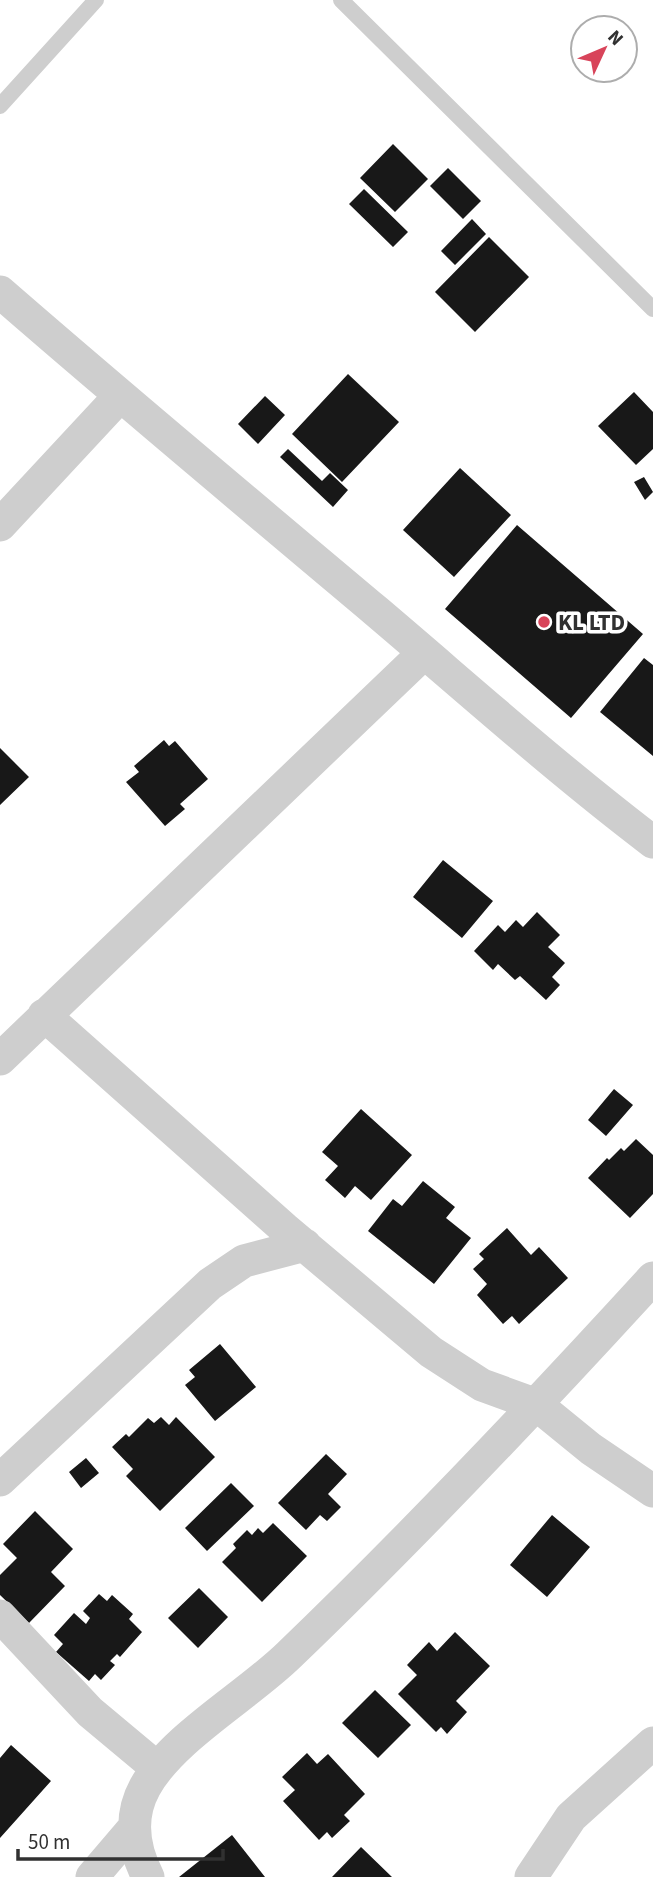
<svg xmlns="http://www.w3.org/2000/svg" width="653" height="1877" viewBox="0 0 653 1877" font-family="'Source Sans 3',sans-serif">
  <rect width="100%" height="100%" fill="#fff"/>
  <!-- building -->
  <path fill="#181818" d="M393,144L428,179L395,212L360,178Z
    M448,168L481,201L463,219L430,186Z
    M364,189L408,232L393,247L349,204Z
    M472,219L486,234L455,265L441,251Z
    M489,237L529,277L475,332L435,292Z
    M348,374L399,422L342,482L292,434Z
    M634,392L653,412V449L636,465L598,426Z
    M265,396L285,415L258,444L238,424Z
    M288,449L322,481L330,473L348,490L333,507L280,457Z
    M460,468L511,515L454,577L403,530Z
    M644,477L653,492L645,500L634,482Z
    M517,525L643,634L571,718L445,609Z
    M644,658L653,665V756L600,712Z
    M164,740L169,746L175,741L208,779L180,804L185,809L165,826L126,782L139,772L134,766Z
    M0,748L29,777L0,805Z
    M443,860L493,901L462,938L413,897Z
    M537,912L560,935L548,947L565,963L552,977L560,985L546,1000L520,976L515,980L498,964L493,970L474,951L498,925L505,932L516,920L523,927Z
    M614,1089L633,1105L606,1136L588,1120Z
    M361,1109L412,1155L371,1200L355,1186L345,1198L325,1180L338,1166L322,1152Z
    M636,1139L653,1155V1194L630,1218L588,1178L607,1158L609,1160L621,1148L624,1151Z
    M423,1181L455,1207L446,1218L471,1238L434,1284L368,1231L393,1199L402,1206Z
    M507,1228L531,1255L539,1247L568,1278L519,1324L512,1316L503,1324L477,1295L487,1284L473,1269L484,1259L479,1254Z
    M220,1344L256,1387L215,1421L185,1385L195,1377L189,1370Z
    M161,1417L169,1425L176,1417L215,1457L160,1511L126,1476L133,1469L112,1447L126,1434L129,1437L148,1418L154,1423Z
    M326,1454L347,1474L328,1494L341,1507L327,1521L320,1515L306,1530L278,1503Z
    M86,1458L99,1473L81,1488L69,1472Z
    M231,1483L254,1506L207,1551L185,1528Z
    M35,1511L73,1549L51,1572L65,1586L29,1623L0,1595V1575L17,1558L3,1544Z
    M552,1515L590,1547L547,1597L510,1565Z
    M273,1523L307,1556L262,1602L222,1562L236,1548L233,1544L247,1530L252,1535L258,1528L263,1533Z
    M199,1588L228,1617L198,1648L168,1618Z
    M99,1594L107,1601L112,1595L133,1614L129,1619L142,1632L120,1657L117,1654L110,1661L115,1665L101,1680L95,1674L89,1681L56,1652L63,1644L54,1635L74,1613L86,1624L90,1618L83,1611Z
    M455,1632L490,1666L456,1701L467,1712L447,1734L441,1727L436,1732L398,1694L417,1675L407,1665L429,1642L437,1651Z
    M375,1690L411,1725L378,1758L342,1723Z
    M11,1745L51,1781L0,1838V1758Z
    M307,1753L317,1764L328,1754L365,1794L344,1815L350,1821L332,1838L327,1832L319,1840L283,1801L295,1790L282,1777Z
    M232,1835L265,1877H179Z
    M361,1847L392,1877H332Z"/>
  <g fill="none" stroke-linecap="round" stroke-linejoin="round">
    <!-- service -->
    <path stroke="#cecece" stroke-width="16" d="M341,0L653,309
      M0,106L96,0"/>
    <!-- minor -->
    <path stroke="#cecece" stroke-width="33" d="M0,292C124,400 250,505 376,611C468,689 557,769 653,842
      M0,525L119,397
      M44,1015L285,1229L431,1352L482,1385L537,1405L591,1449L653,1491
      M0,1059L424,653
      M0,1480L210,1284L244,1261L305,1245
      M0,1616L90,1712L157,1768
      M92,1877L133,1829
      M148,1877C133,1848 129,1816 145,1787C172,1738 247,1696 289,1655C415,1534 535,1407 653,1278
      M531,1877L571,1817L653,1743"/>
  </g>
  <!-- markers -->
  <circle fill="#d8445a" stroke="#fff" stroke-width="2.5" cx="544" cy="622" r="7"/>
  <g text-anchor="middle" stroke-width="7" stroke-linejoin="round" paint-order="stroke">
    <!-- poi labels -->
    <g font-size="23" font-weight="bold" fill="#313131" stroke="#fff" text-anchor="start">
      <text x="558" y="630">KL LTD</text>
    </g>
  </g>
  <!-- north arrow -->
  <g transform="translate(604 49) rotate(46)"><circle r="33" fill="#ffffff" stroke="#adadad" stroke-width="2"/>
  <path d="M0-5L12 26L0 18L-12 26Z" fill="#d8445a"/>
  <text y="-10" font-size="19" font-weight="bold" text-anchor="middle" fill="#313131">N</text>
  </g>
  <!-- scale -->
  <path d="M18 1849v10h205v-10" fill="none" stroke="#313131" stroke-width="3.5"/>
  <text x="28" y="1849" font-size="21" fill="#313131" stroke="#ffffff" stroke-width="5" paint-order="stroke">50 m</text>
</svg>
